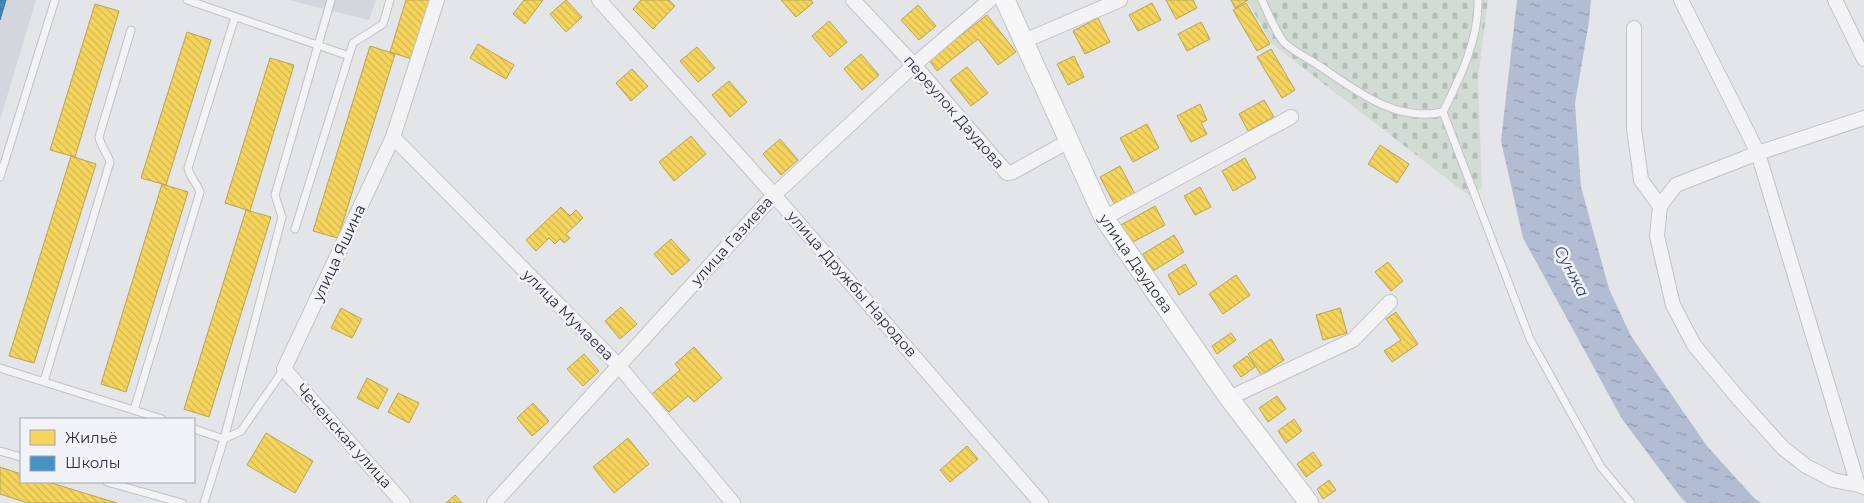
<svg xmlns="http://www.w3.org/2000/svg" width="1864" height="503" viewBox="0 0 1864 503" font-family="Montserrat,sans-serif">
  <defs>
    <pattern id="cemetery-stones" width="16" height="16" patternUnits="userSpaceOnUse" patternTransform="scale(1.25)"><rect width="16" height="16" fill="#d2dcd4"/><path d="M2 7V4a2 2 0 0 1 4 0v3zM10 15v-3a2 2 0 0 1 4 0v3z" fill="#b4bdb7"/></pattern>
    <pattern id="water-ripples" width="26" height="14" patternUnits="userSpaceOnUse" patternTransform="scale(1.25)"><rect width="26" height="14" fill="#b2bcd3"/><path d="M2 4q2-2 4 0t4 0M15 11q2-2 4 0t4 0" fill="none" stroke="#9199ad"/></pattern>
    <pattern id="homes-back-hatch" width="6" height="6" patternUnits="userSpaceOnUse" patternTransform="scale(1.25)"><rect width="6" height="6" fill="#f6d55c"/><path d="M-1 5l2 2M0 0l6 6M5-1l2 2" fill="none" stroke="#d3b751"/></pattern>
    <pattern id="schools-back-hatch" width="6" height="6" patternUnits="userSpaceOnUse" patternTransform="scale(1.25)"><rect width="6" height="6" fill="#4393c3"/><path d="M-1 5l2 2M0 0l6 6M5-1l2 2" fill="none" stroke="#3878a0"/></pattern>
  </defs>
  <rect width="100%" height="100%" fill="#e4e5e8"/>
  <!-- built -->
  <path fill="#d4d6dd" d="M0,0H36L0,120Z
    M289,0H376L369,20Z"/>
  <!-- cemetery -->
  <path fill="url(#cemetery-stones)" d="M1247,0H1488L1478,78L1482,188L1468,195L1271,43Z"/>
  <!-- water -->
  <path fill="url(#water-ripples)" d="M1517,0H1591L1589,22L1575,103L1581,187L1609,289L1631,336L1707,446L1754,498L1761,503H1687L1682,499L1622,419L1523,238L1501,141Z"/>
  <!-- homes -->
  <path fill="url(#homes-back-hatch)" stroke="#b9a354" d="M406,0H434L415,60L390,52Z
    M524,0H543L525,24L513,14Z
    M566,0L582,17L566,32L550,14Z
    M641,0H669L675,6L653,29L633,9Z
    M781,0H811L813,3L796,17Z
    M1166,0H1193L1197,8L1176,19Z
    M1231,0H1248L1235,8Z
    M1152,3L1161,20L1138,31L1129,15Z
    M1246,3L1270,44L1257,51L1233,10Z
    M95,4L119,11L75,157L50,150Z
    M918,5L936,26L919,40L901,20Z
    M987,15L1016,52L998,65L978,39L937,71L929,60Z
    M1098,18L1110,42L1085,54L1073,31Z
    M829,21L847,42L830,57L812,36Z
    M1201,22L1210,39L1187,51L1178,34Z
    M187,32L211,40L166,185L141,178Z
    M478,44L514,65L506,79L470,58Z
    M370,46L395,54L338,238L313,231Z
    M697,47L715,68L698,82L680,61Z
    M1271,49L1295,90L1282,98L1257,57Z
    M861,54L879,75L862,90L844,69Z
    M1074,56L1084,77L1068,85L1057,64Z
    M270,58L294,65L250,211L225,203Z
    M967,67L988,93L971,106L950,80Z
    M632,69L648,86L631,101L616,83Z
    M729,81L747,102L730,117L712,95Z
    M1264,100L1274,117L1248,131L1239,114Z
    M1200,104L1207,120L1201,123L1207,134L1191,142L1177,116Z
    M1147,124L1159,148L1133,162L1120,138Z
    M691,136L706,154L674,181L659,162Z
    M780,139L798,160L781,175L763,154Z
    M1380,145L1409,164L1397,183L1368,164Z
    M71,156L96,164L34,363L9,356Z
    M1245,158L1256,178L1233,191L1222,171Z
    M1120,166L1135,194L1115,205L1100,177Z
    M162,184L188,192L126,392L101,384Z
    M1200,187L1211,207L1195,215L1184,196Z
    M1155,206L1165,225L1131,243L1121,225Z
    M561,207L570,216L576,210L583,218L566,234L570,238L564,243L560,239L555,244L549,238L536,251L526,240Z
    M246,210L271,217L209,417L184,409Z
    M1174,235L1184,252L1153,271L1143,254Z
    M671,239L690,260L672,275L654,254Z
    M1388,262L1403,281L1391,291L1375,272Z
    M1185,264L1197,284L1179,295L1168,275Z
    M1236,275L1250,295L1223,314L1209,294Z
    M621,307L637,324L620,339L605,321Z
    M341,308L362,319L352,338L331,328Z
    M1340,308L1347,333L1323,340L1316,315Z
    M1396,312L1418,344L1392,362L1384,351L1401,340L1386,319Z
    M1231,333L1236,340L1217,354L1212,346Z
    M1271,339L1284,360L1261,375L1248,354Z
    M694,347L722,378L694,402L688,396L669,412L652,394L680,370L675,364Z
    M584,354L599,371L583,386L567,369Z
    M1247,356L1255,367L1241,377L1233,366Z
    M367,378L388,389L378,409L357,398Z
    M398,393L419,403L409,423L388,412Z
    M1277,396L1286,409L1268,422L1259,408Z
    M533,403L549,421L532,436L517,418Z
    M1294,419L1302,431L1286,443L1278,431Z
    M266,433L313,461L295,493L247,465Z
    M628,438L649,464L614,493L593,467Z
    M967,446L978,459L950,482L940,470Z
    M1313,452L1322,465L1306,477L1297,464Z
    M0,467L21,474V482H48L117,503H28L0,494Z
    M1329,480L1336,490L1323,499L1317,489Z
    M455,495L462,503H446Z"/>
  <!-- schools -->
  <path fill="url(#schools-back-hatch)" stroke="#3c759c" d="M0,0H6L0,20Z"/>
  <g fill="none" stroke-linecap="round" stroke-linejoin="round">
    <defs>
      <path id="lane" d="M187,0L349,56
        M1262,0C1268,13 1274,29 1283,41C1289,49 1309,59 1318,65C1356,90 1395,123 1443,112
        M1478,0C1479,39 1460,78 1443,112L1530,339L1601,467L1631,503
        M0,177L55,0
        M295,229L353,43L383,24L390,0
        M0,368L162,419
        M44,381L110,162C107,153 101,147 99,137L131,30
        M134,410L200,192C197,183 190,178 188,168L235,17
        M194,429L224,439L204,503
        M224,439L282,217L275,195L331,0
        M224,439L241,431L284,369
        M0,451L21,457
        M107,482L182,503"/>
      <path id="street" d="M599,0L774,195L1041,503
        M853,0L914,65L1007,173L1013,172L1069,141
        M1681,0L1758,153L1676,185L1660,206L1657,236L1673,305L1694,345L1738,398L1783,448L1806,466L1833,480L1858,485
        M1835,0L1864,59
        M1634,28V129L1639,164L1641,180L1660,206
        M1024,41L1120,0
        M1864,118L1758,153L1858,485L1864,487
        M393,137L619,366L733,503
        M1104,218L1291,117
        M1229,398L1353,340L1390,302
        M403,503L284,369L393,137L437,0
        M494,503L774,195L914,65L990,0"/>
      <g id="secondary">
        <path id="s1" d="M1005,0L1104,218L1229,398L1309,503"/>
      </g>
    </defs>
    <!-- lane casing -->
    <use href="#lane" stroke="#c1c2c6" stroke-width="9"/>
    <!-- street casing -->
    <use href="#street" stroke="#c1c2c6" stroke-width="16"/>
    <!-- secondary casing -->
    <use href="#secondary" stroke="#c1c2c6" stroke-width="21"/>
    <!-- lane -->
    <use href="#lane" stroke="#f3f3f5" stroke-width="7"/>
    <!-- street -->
    <use href="#street" stroke="#f3f3f5" stroke-width="14"/>
    <!-- secondary -->
    <use href="#secondary" stroke="#f7f7f7" stroke-width="19"/>
  </g>
  <g text-anchor="middle" stroke-width="5" stroke-linejoin="round" paint-order="stroke">
    <!-- street labels -->
    <g font-size="15" fill="#2a2f42" stroke="#f1f3f8">
      <text transform="translate(954 112) rotate(49)" y="5">переулок Даудова</text>
      <text transform="translate(732 241) rotate(-48)" y="5">улица Газиева</text>
      <text transform="translate(339 253) rotate(-65)" y="5">улица Яшина</text>
      <text dy="5" stroke="none"><textPath href="#s1" startOffset="295">улица Даудова</textPath></text>
      <text transform="translate(852 284) rotate(49)" y="5">улица Дружбы Народов</text>
      <text transform="translate(568 315) rotate(45)" y="5">улица Мумаева</text>
      <text transform="translate(344 436) rotate(48)" y="5">Чеченская улица</text>
    </g>
    <!-- water labels -->
    <g font-size="16" font-style="italic" fill="#344676" stroke="#f1f3f8">
      <text transform="translate(1572 271) rotate(62)" y="6">Сунжа</text>
    </g>
  </g>
  <!-- legend -->
  <rect x="20" y="418" width="175" height="65" fill="#f1f3f8" stroke="#a1a5af"/>
  <rect x="30" y="430" width="25" height="15" fill="#f6d55c" stroke="#a1a5af"/>
  <text x="65" y="443" font-size="15" fill="#2a2f42">Жильё</text>
  <rect x="30" y="456" width="25" height="15" fill="#4393c3" stroke="#a1a5af"/>
  <text x="65" y="468" font-size="15" fill="#2a2f42">Школы</text>
</svg>
